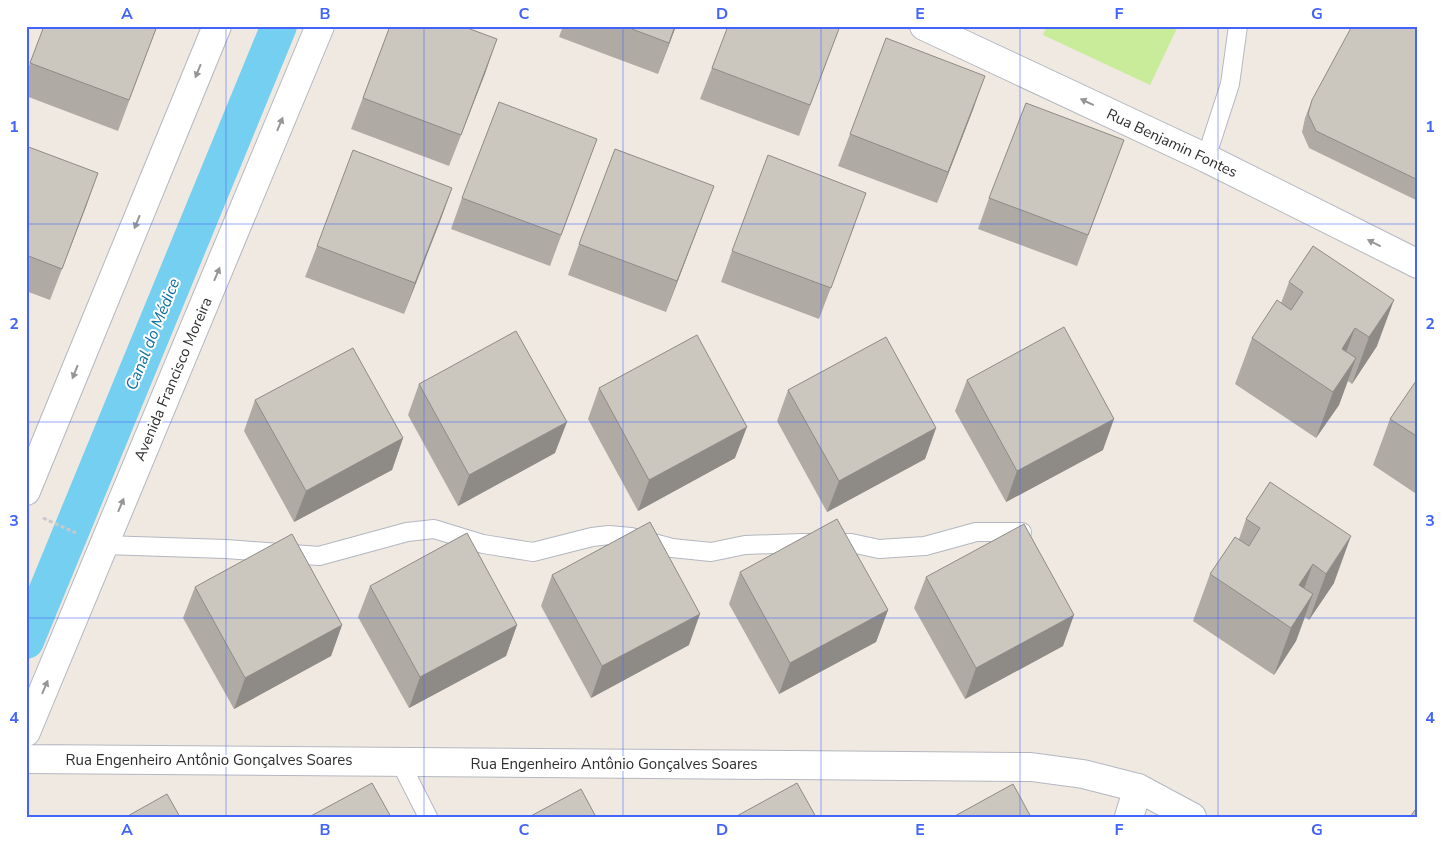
<svg xmlns="http://www.w3.org/2000/svg" width="1444" height="843" viewBox="0 0 1444 843" font-family="'Nunito Sans',sans-serif">
  <rect width="100%" height="100%" fill="#efe9e1"/>
  <!-- pitch -->
  <path fill="#c9ec9a" d="M1047,26H1178L1150,85L1043,35Z"/>
  <g fill="none" stroke-linecap="round" stroke-linejoin="round">
    <!-- canal -->
    <path stroke="#75cff0" stroke-width="36" d="M26,641L279,26"/>
    <defs>
      <path id="lane" d="M1206,158L1230,84L1238,26
        M104,545L226,549L319,556L407,532L434,529L483,544L533,552L592,537L609,535L631,537L672,548L711,552L745,545L802,543H851L879,549L925,546L976,532H1022
        M400,762L428,817"/>
      <path id="street" d="M924,26L1206,158L1418,264
        M1129,817L1138,788"/>
      <path id="secondary" d="M26,491L217,26
        M26,732L320,26
        M26,759L1031,767L1083,774L1138,788L1192,817"/>
    </defs>
    <!-- lane casing -->
    <use href="#lane" stroke="#b4b7c1" stroke-width="20"/>
    <!-- street casing -->
    <use href="#street" stroke="#b4b7c1" stroke-width="30"/>
    <!-- secondary casing -->
    <use href="#secondary" stroke="#b4b7c1" stroke-width="30"/>
    <!-- path -->
    <path stroke="#c9c9c9" stroke-width="3" stroke-dasharray="4 2.5" stroke-linecap="butt" d="M43,518L76,533"/>
    <!-- lane -->
    <use href="#lane" stroke="#fff" stroke-width="18"/>
    <!-- street -->
    <use href="#street" stroke="#fff" stroke-width="28"/>
    <!-- secondary -->
    <use href="#secondary" stroke="#fff" stroke-width="28"/>
  </g>
  <!-- wall -->
  <path fill="#afaba4" d="M44,26H157L118,131L26,96V74Z
    M390,26L486,71L449,166L351,129Z
    M563,26H676L658,74L559,37Z
    M840,26L799,136L700,99L712,68Z
    M1418,26V201L1309,148L1302,132L1305,118L1312,100Z
    M974,107L937,203L838,166L850,134Z
    M597,139L550,266L451,229L462,198Z
    M1124,140L1077,266L978,229L989,198Z
    M26,146L87,204L50,300L26,291Z
    M714,186L666,312L568,275L579,244Z
    M452,188L404,314L305,277L317,246Z
    M855,224L819,319L721,282L732,251Z
    M1313,246L1377,346L1352,384L1348,381L1339,405L1316,438L1235,384L1252,338L1281,303L1289,282Z
    M967,380L1103,450L1006,502L955,411Z
    M1418,383V495L1373,465L1390,419Z
    M419,384L555,453L458,506L408,415Z
    M599,388L735,458L638,511L588,419Z
    M788,390L936,428L925,459L827,512L777,421Z
    M255,400L403,438L392,470L294,522L244,431Z
    M1270,482L1334,583L1309,620L1305,617L1296,641L1274,675L1193,621L1210,574L1239,539L1246,519Z
    M740,572L888,610L876,642L779,694L729,604Z
    M552,575L689,645L591,698L541,606Z
    M926,577L1063,646L965,699L914,608Z
    M370,586L517,625L506,656L409,708L358,617Z
    M195,587L342,625L331,656L234,709L183,618Z"/>
  <!-- shaded-wall -->
  <path fill="#8e8b86" d="M675,26H676L658,74Z
    M497,39L486,71L449,166L461,135Z
    M985,76L974,107L937,203L948,172Z
    M98,173L87,204L50,300L62,269Z
    M714,186L702,217L666,312L677,281Z
    M452,188L441,219L404,314L415,283Z
    M1394,300L1377,346L1352,384L1369,337Z
    M1355,328L1338,374L1342,349Z
    M1356,358L1339,405L1316,438L1333,392Z
    M1114,419L1103,450L1006,502L1017,471Z
    M567,422L555,453L458,506L469,475Z
    M747,427L735,458L638,511L649,480Z
    M936,428L925,459L827,512L839,481Z
    M403,438L392,470L294,522L306,491Z
    M1351,536L1334,583L1309,620L1326,574Z
    M1313,564L1296,611L1299,585Z
    M1313,594L1296,641L1274,675L1291,628Z
    M888,610L876,642L779,694L790,663Z
    M700,614L689,645L591,698L602,666Z
    M1074,615L1063,646L965,699L976,668Z
    M342,625L331,656L234,709L245,678Z
    M517,625L506,656L409,708L420,677Z"/>
  <!-- building -->
  <path fill="#cbc7bf" stroke="#8e8b86" d="M44,26H157L129,100L30,63Z
    M390,26H462L497,39L461,135L363,98Z
    M624,26H675L669,43Z
    M728,26H840L810,105L712,68Z
    M1352,26H1418V180L1316,131L1308,114L1312,100Z
    M886,38L985,76L948,172L850,134Z
    M499,102L597,139L561,235L462,198Z
    M1026,103L1124,140L1088,235L989,198Z
    M26,146L98,173L62,269L26,255Z
    M615,149L714,186L677,281L579,244Z
    M353,150L452,188L415,283L317,246Z
    M768,155L866,193L831,288L732,251Z
    M1313,246L1394,300L1369,337L1355,328L1342,349L1356,358L1333,392L1252,338L1277,300L1291,310L1303,292L1289,282Z
    M1064,327L1114,419L1017,471L967,380Z
    M516,331L567,422L469,475L419,384Z
    M697,335L747,427L649,480L599,388Z
    M886,337L936,428L839,481L788,390Z
    M353,348L403,438L306,491L255,400Z
    M1416,381L1418,383V437L1390,419Z
    M1270,482L1351,536L1326,574L1313,564L1299,585L1313,594L1291,628L1210,574L1235,537L1249,546L1260,528L1246,519Z
    M837,519L888,610L790,663L740,572Z
    M650,522L700,614L602,666L552,575Z
    M1024,524L1074,615L976,668L926,577Z
    M467,533L517,625L420,677L370,586Z
    M292,534L342,625L245,678L195,587Z
    M372,783L391,817H309Z
    M797,783L816,817H735Z
    M1013,784L1031,817H953Z
    M581,789L596,817H529Z
    M167,794L180,817H126Z
    M1418,806V817H1410Z"/>
  <!-- one-way arrows -->
  <defs><path id="oneway-solid" d="M-6-.8H1V-3.2L6.5 0L1 3.2V.8H-6Z" transform="scale(1.25)"/></defs>
  <g fill="#969696">
    <use href="#oneway-solid" transform="translate(198 71) rotate(112)"/>
    <use href="#oneway-solid" transform="translate(1087 102) rotate(-155)"/>
    <use href="#oneway-solid" transform="translate(280 124) rotate(-67)"/>
    <use href="#oneway-solid" transform="translate(137 222) rotate(112)"/>
    <use href="#oneway-solid" transform="translate(1374 243) rotate(-153)"/>
    <use href="#oneway-solid" transform="translate(217 274) rotate(-67)"/>
    <use href="#oneway-solid" transform="translate(75 372) rotate(112)"/>
    <use href="#oneway-solid" transform="translate(121 505) rotate(-67)"/>
    <use href="#oneway-solid" transform="translate(45 687) rotate(-67)"/>
  </g>
  <!-- grid -->
  <path fill="none" stroke="#4264fb" stroke-width="1" stroke-opacity="0.55" d="M226,26V817M424,26V817M623,26V817M821,26V817M1020,26V817M1218,26V817M26,224H1418M26,422H1418M26,618H1418"/>
  <g text-anchor="middle" stroke-width="4" stroke-linejoin="round" paint-order="stroke">
    <!-- street labels -->
    <g font-size="15" fill="#2e2e2e" stroke="#fff">
      <text transform="translate(1172 143) rotate(25)" y="5">Rua Benjamin Fontes</text>
      <text transform="translate(173 379) rotate(-67)" y="5">Avenida Francisco Moreira</text>
      <text x="209" y="765">Rua Engenheiro Antônio Gonçalves Soares</text>
      <text x="614" y="769">Rua Engenheiro Antônio Gonçalves Soares</text>
    </g>
    <!-- water labels -->
    <g font-size="16" font-style="italic" fill="#0d6fa3" stroke="#fff">
      <text transform="translate(152 334) rotate(-68)" y="6">Canal do Médice</text>
    </g>
  </g>
  <!-- border -->
  <rect width="1444" height="843" fill="none" stroke="#ffffff" stroke-width="55"/>
  <rect x="28" y="28" width="1388" height="788" fill="none" stroke="#4264fb" stroke-width="2"/>
  <g font-size="16" text-anchor="middle" font-weight="bold" fill="#4264fb">
    <text x="127" y="19">A</text>
    <text x="325" y="19">B</text>
    <text x="524" y="19">C</text>
    <text x="722" y="19">D</text>
    <text x="920" y="19">E</text>
    <text x="1119" y="19">F</text>
    <text x="1317" y="19">G</text>
    <text x="14" y="132">1</text>
    <text x="1430" y="132">1</text>
    <text x="14" y="329">2</text>
    <text x="1430" y="329">2</text>
    <text x="14" y="526">3</text>
    <text x="1430" y="526">3</text>
    <text x="14" y="723">4</text>
    <text x="1430" y="723">4</text>
    <text x="127" y="835">A</text>
    <text x="325" y="835">B</text>
    <text x="524" y="835">C</text>
    <text x="722" y="835">D</text>
    <text x="920" y="835">E</text>
    <text x="1119" y="835">F</text>
    <text x="1317" y="835">G</text>
  </g>
</svg>
